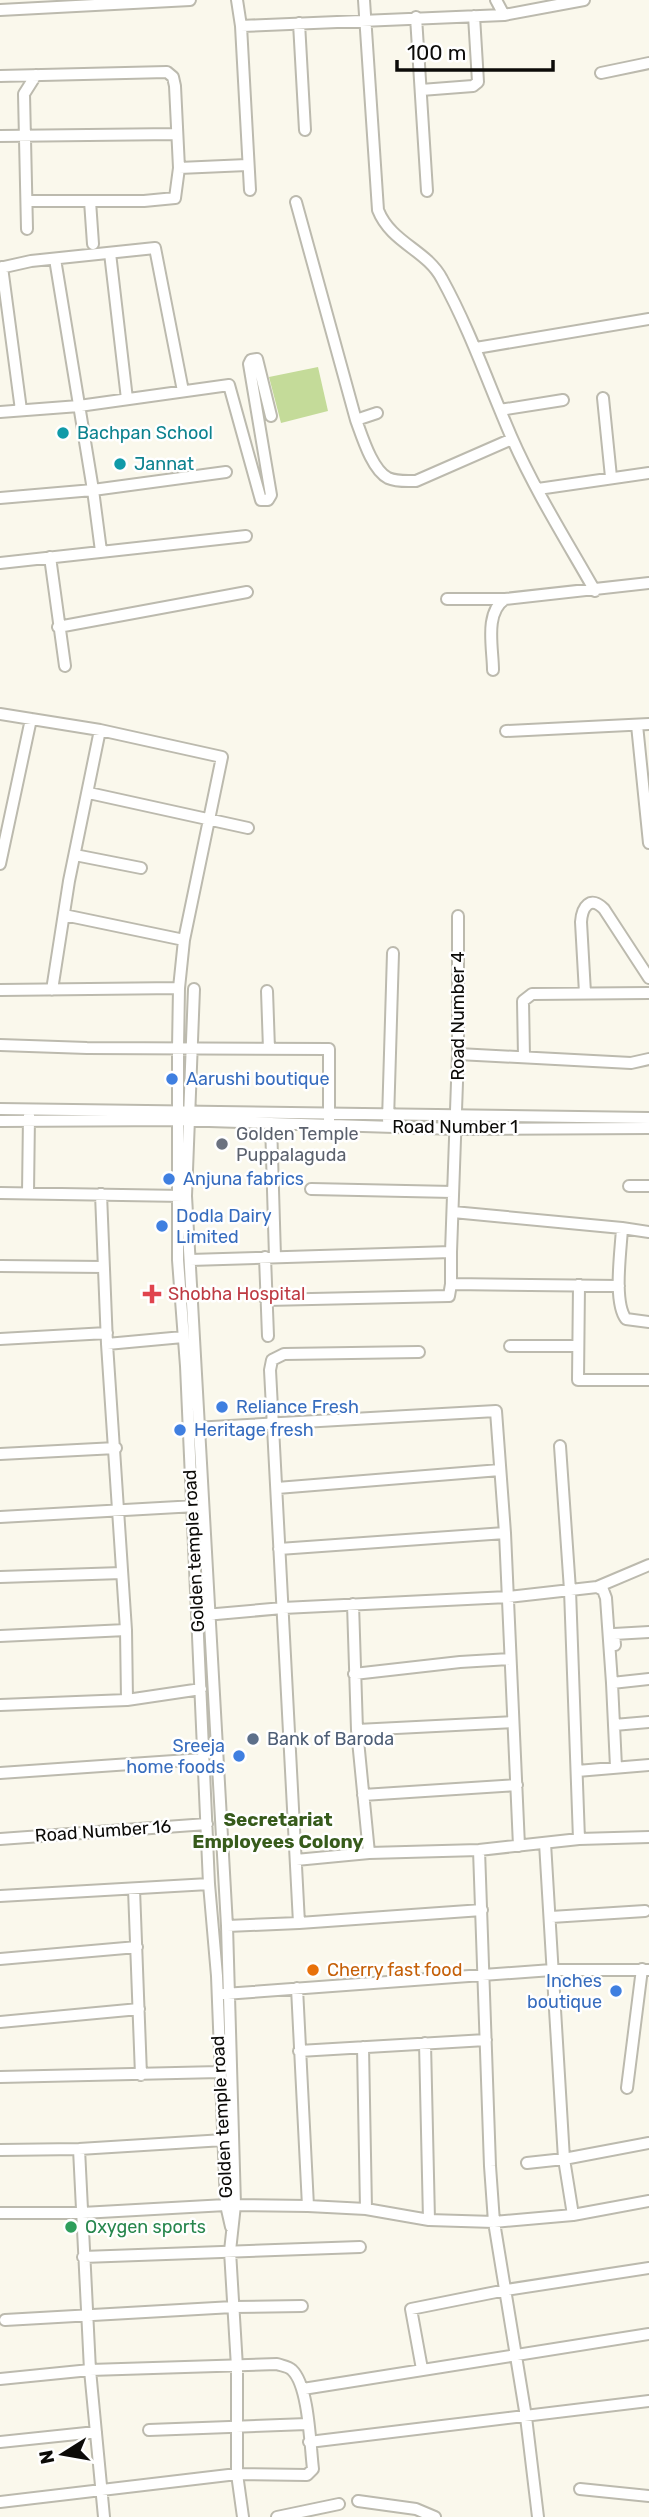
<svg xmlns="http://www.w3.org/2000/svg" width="649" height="2517" viewBox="0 0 649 2517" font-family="Rubik,sans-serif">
  <rect width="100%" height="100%" fill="#faf8ec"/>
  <!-- green -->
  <path fill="#c4db99" d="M318,367L328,411L281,423L269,377Z"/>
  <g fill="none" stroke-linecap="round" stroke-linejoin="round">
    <defs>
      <path id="minor" d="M237,0L241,26L250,190
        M364,0L378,210C391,243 427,250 442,279C470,330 488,383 511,436C534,489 566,540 595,591
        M496,0L504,15
        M0,10L190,0
        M416,17L427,191
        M299,23L305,130
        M241,26L504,15L584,0
        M601,73L649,63
        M0,76L167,72L173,77L175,86L179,168L175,198L144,201H27
        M421,90L473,86L478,82L474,16
        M0,136L176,134
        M179,168L247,165
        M90,201L93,244
        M296,202L356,420C362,436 372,470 388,478C397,482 406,481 416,481L512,439
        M27,229L24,94L36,75
        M110,253L127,399
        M55,259L93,490L101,551
        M2,267L21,410
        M0,268L31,261L155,248L183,391
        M476,348L649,319
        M603,398L611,477
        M500,410L563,400
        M0,412L79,406L229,385L261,500H268L271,495L249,364L251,360L257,359L271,416
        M356,420L377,413
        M538,489L649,473
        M0,498L93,490L226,472
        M50,557L65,666
        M0,563L246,536
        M447,599H505
        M58,627L247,592
        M493,670C493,648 484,613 505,599L649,583
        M0,714L100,730L222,757L184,940L179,988L178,1048V1260L186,1366L209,1884L217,1976L226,2205L231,2227
        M637,725L649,843
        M506,731L649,724
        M89,793L248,828
        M75,855L141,868
        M0,864L31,719
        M64,915L184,940
        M194,989L186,1196L227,1926L235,2205L230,2251L237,2367V2474L243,2517
        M0,990L179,988
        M52,990L69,881L100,730
        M267,991L269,1049
        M585,993L581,922C582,907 590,895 604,909L649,978
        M0,1045L87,1048L329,1049V1120
        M458,1054L631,1063L649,1059
        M524,1057L523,1001L532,994L649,993
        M0,1109L649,1118
        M388,1120L393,953
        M0,1121L178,1120L456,1129L649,1128
        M271,1123L275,1257
        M629,1186H649
        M311,1189L453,1192
        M0,1193L183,1196
        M28,1193L29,1116
        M101,1194L107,1344L126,1630L127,1700
        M453,1212L622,1228
        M649,1232L622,1228C621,1250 613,1302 626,1319L649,1322
        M451,1252V1284L619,1286
        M265,1257L268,1336
        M190,1260L451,1252L458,1054V916
        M0,1266L104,1267
        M579,1285L578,1380H649
        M266,1300L449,1296L451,1284
        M0,1339L107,1333
        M107,1344L183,1337
        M510,1346H578
        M194,1428L496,1411L505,1533L519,1846
        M560,1446L570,1590L579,1839
        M0,1454L116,1448
        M277,1488L500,1470
        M0,1517L196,1506
        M279,1549L505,1533
        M0,1577L122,1573
        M597,1587L649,1565
        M353,1604L357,1730L369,1853
        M205,1615L283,1608L508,1597L597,1587L603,1590L606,1598L612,1683L649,1679
        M0,1636L126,1630
        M615,1645L614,1634L649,1632
        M354,1674L460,1662L510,1659
        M612,1683L616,1767
        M0,1705L127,1700L201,1689
        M614,1725L649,1722
        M357,1730L513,1722
        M577,1771L649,1765
        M0,1773L203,1759
        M363,1795L517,1785
        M0,1839L207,1824
        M545,1843L564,2159L573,2215
        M479,1850L490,2166L494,2222L526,2417L538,2517
        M296,1860L369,1853L479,1850L579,1839L649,1837
        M134,1889L141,2075
        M0,1896L209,1884
        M551,1917L645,1911
        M299,1923L270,1370L272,1360L284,1354L419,1352
        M227,1926L299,1923L482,1910
        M0,1959L137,1947
        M297,1988L308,2206
        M224,1994L552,1970H649
        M0,2022L139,2009
        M425,2043L429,2220
        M363,2047L366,2209
        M299,2051L486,2040
        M0,2077L220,2072
        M627,2088L642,1969
        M79,2149L90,2370L104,2517
        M0,2150L79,2149L224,2140
        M527,2163L564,2159L649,2143
        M0,2213H82L226,2205L308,2206L366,2209L429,2220L494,2222L573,2215L649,2201
        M83,2257L360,2247
        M5,2320L233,2307L302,2306
        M422,2369L411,2309L506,2290L649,2268
        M0,2379L90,2370L277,2364C282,2366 288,2366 292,2370C309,2386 310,2445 313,2469L307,2475L237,2474L0,2502
        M303,2389L649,2334
        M149,2430L307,2424
        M0,2442L96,2432
        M309,2442L649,2401
        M580,2489L649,2496
        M358,2501L416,2509L435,2517
        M277,2517L339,2504"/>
    </defs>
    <!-- minor casing -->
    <use href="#minor" stroke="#bcbaae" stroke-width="14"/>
    <!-- minor -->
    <use href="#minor" stroke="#fff" stroke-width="10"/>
  </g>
  <!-- markers -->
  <g fill="#0f9aa8" stroke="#fff" stroke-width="2.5">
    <circle cx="63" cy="433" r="7"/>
    <circle cx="120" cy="464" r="7"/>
  </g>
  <g fill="#3f7fe0" stroke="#fff" stroke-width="2.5">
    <circle cx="172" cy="1079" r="7"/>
    <circle cx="169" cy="1179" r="7"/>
    <circle cx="162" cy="1226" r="7"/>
    <circle cx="222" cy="1407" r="7"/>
    <circle cx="180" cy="1430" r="7"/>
    <circle cx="239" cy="1756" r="7"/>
    <circle cx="616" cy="1991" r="7"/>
  </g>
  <circle fill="#6b7280" stroke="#fff" stroke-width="2.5" cx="222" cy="1144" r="7"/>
  <path fill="#e0444e" stroke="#fff" stroke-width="2.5" d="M148.5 1283.5h7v7h7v7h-7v7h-7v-7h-7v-7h7z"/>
  <circle fill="#5c6f8a" stroke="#fff" stroke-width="2.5" cx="253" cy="1739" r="7"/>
  <circle fill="#e8710a" stroke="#fff" stroke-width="2.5" cx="313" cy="1970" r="7"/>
  <circle fill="#2e9e5b" stroke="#fff" stroke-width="2.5" cx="71" cy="2227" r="7"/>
  <g text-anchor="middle" stroke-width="5" stroke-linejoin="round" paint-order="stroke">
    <!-- culture labels -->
    <g font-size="18" fill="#0d838f" stroke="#fff" text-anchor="start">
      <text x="77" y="439">Bachpan School</text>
      <text x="134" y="470">Jannat</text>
    </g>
    <!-- street labels -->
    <g font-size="18" fill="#0c0b08" stroke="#fff">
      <text transform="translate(458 1016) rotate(-90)" y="6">Road Number 4</text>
      <text x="455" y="1133">Road Number 1</text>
      <text transform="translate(194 1551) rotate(-93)" y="6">Golden temple road</text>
      <text transform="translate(103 1831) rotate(-4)" y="6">Road Number 16</text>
      <text transform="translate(222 2117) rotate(-93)" y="6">Golden temple road</text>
    </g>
    <!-- shop labels -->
    <g font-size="18" fill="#366cbe" stroke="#fff" text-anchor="start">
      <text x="186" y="1085">Aarushi boutique</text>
      <text x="183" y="1185">Anjuna fabrics</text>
      <text x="176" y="1222">Dodla Dairy<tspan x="176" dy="21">Limited</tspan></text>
      <text x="236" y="1413">Reliance Fresh</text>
      <text x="194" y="1436">Heritage fresh</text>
      <text x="225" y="1752" text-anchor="end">Sreeja<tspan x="225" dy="21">home foods</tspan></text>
      <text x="602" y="1987" text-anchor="end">Inches<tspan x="602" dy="21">boutique</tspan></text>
    </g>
    <!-- worship labels -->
    <g font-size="18" fill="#5b616d" stroke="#fff" text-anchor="start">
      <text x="236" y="1140">Golden Temple<tspan x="236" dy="21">Puppalaguda</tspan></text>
    </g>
    <!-- health labels -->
    <g font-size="18" fill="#be3a42" stroke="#fff" text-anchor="start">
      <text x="168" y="1300">Shobha Hospital</text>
    </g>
    <!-- service labels -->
    <g font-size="18" fill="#4e5e75" stroke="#fff" text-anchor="start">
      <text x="267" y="1745">Bank of Baroda</text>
    </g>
    <!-- food labels -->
    <g font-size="18" fill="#c56008" stroke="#fff" text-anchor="start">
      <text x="327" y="1976">Cherry fast food</text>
    </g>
    <!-- leisure labels -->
    <g font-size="18" fill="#27864d" stroke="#fff" text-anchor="start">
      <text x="85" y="2233">Oxygen sports</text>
    </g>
    <!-- neighbourhood labels -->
    <g font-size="19" font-weight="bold" fill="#375b1c" stroke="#fff">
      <text x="278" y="1826">Secretariat<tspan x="278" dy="22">Employees Colony</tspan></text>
    </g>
  </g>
  <!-- north arrow -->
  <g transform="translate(63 2454) rotate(259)" stroke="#ffffff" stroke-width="5" paint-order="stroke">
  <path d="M0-5L12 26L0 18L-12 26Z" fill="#0c0b08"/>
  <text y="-10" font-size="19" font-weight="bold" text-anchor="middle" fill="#0c0b08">N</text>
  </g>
  <!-- scale -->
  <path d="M397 60v10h156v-10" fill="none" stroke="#0c0b08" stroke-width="3.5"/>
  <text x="407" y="60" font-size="21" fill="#0c0b08" stroke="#ffffff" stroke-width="5" paint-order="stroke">100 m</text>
</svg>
